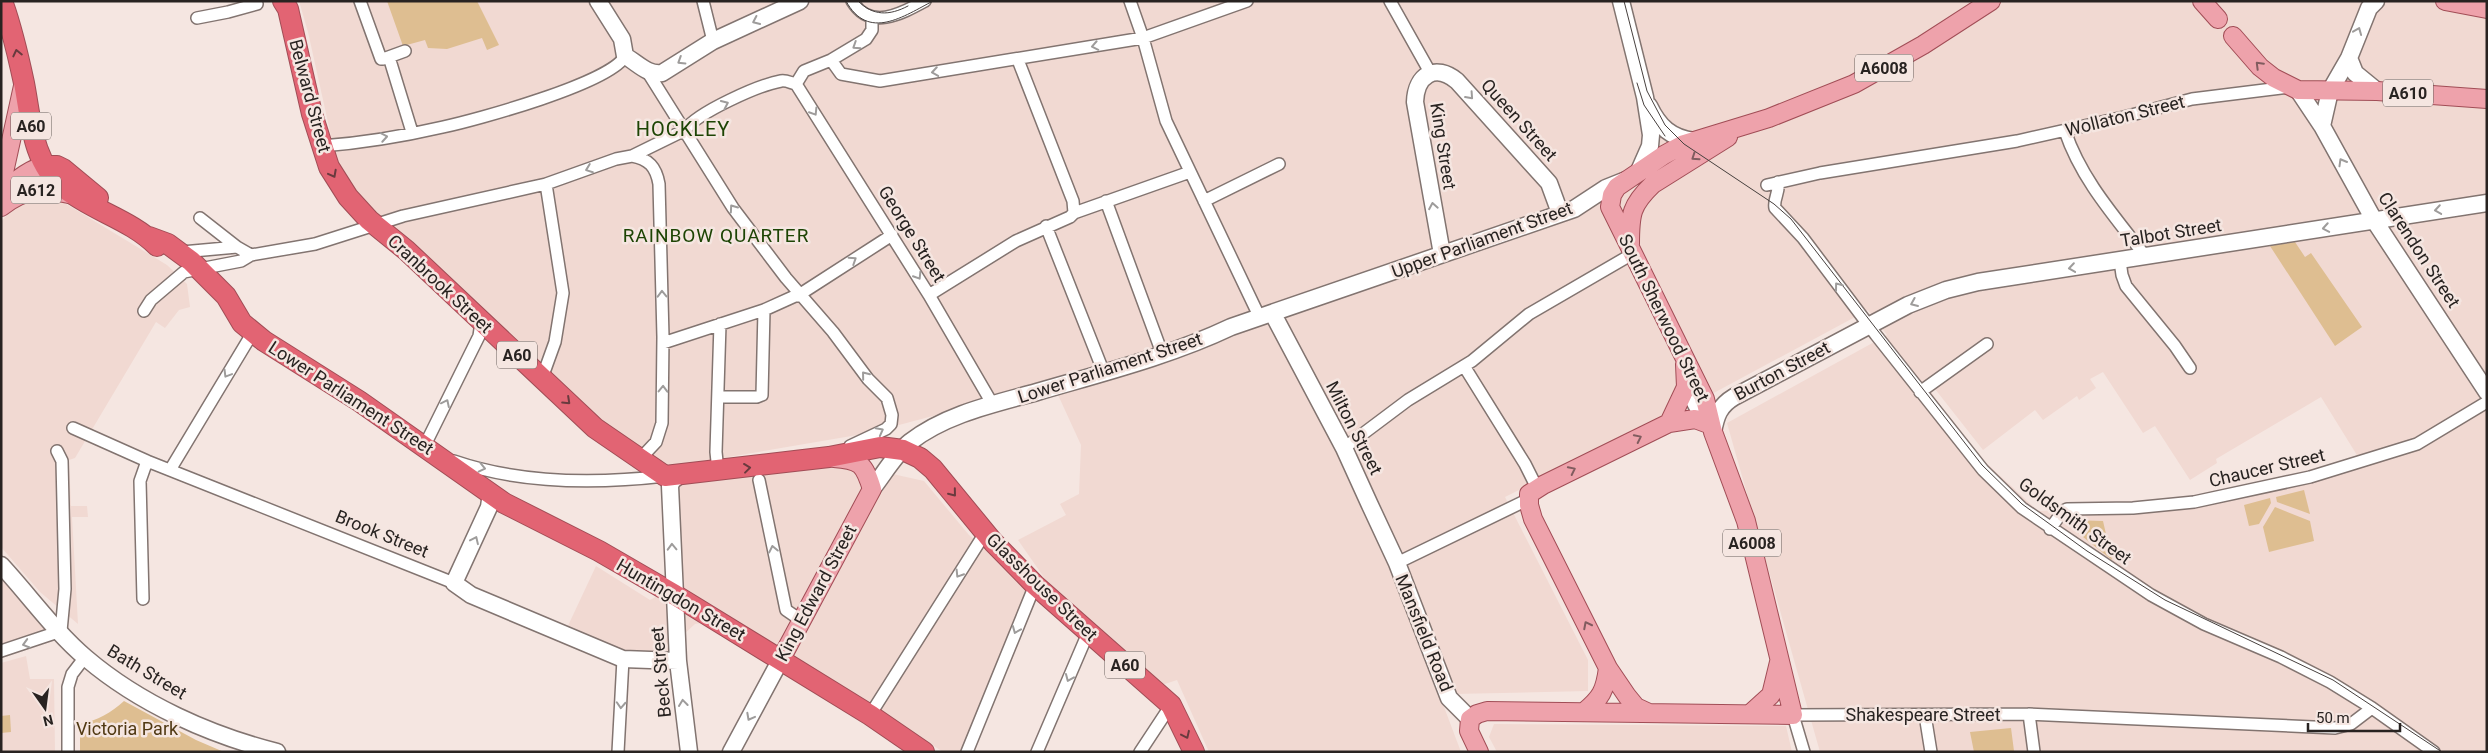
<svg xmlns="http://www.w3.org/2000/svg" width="2488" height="753" viewBox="0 0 2488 753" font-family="Roboto,sans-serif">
  <rect width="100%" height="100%" fill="#f5e6e1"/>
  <!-- built -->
  <path fill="#f1d9d2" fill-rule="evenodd" d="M299,1H2487V752H1820L1727,423L1887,335L1868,310L1697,402L1505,497L1588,660V691L1453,694L1441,699L1461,752H1209L1177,680L1162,685L1052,589L1018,540L1066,515L1060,504L1079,494L1081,445L1053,384L869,433L665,468L619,437L384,221L350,185L337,163L308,32ZM2103,372L2143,433L2155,426L2190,480L2217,463L2216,459L2321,397L2360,460L2194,502L2133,508L2038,511L1968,446L1925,383L1935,389L1983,450L2035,410L2043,420L2077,396L2079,400L2096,388L2090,379Z
    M48,196L58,199L167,265L187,284L190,307L179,310L165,328L156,322L75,458L69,460L71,506H87L88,517H72L78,624L40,592L1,547V222L10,211L20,204Z
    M848,464L924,481L969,535L1027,588L960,752H943L863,698L726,619L695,624L672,645L669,656L622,654L566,630L596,566L650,600L679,584L676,483Z
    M1,575L49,630L1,644Z
    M26,656L30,679H54L55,752H1V663Z
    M1494,724L1786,726L1792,752H1497L1489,737Z"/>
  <!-- green -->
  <path fill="#debe91" d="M387,1H477L499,45L487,50L482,38L447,49L428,48L425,40L403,46Z
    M2295,242L2305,257L2311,253L2362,327L2335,346L2270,246Z
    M2304,490L2310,514L2277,502L2276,497Z
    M2270,498L2271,503L2259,524L2249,526L2244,505Z
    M2275,507L2310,521L2314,541L2269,552L2263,527Z
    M2072,520L2103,521L2112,560L2073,529L2071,525Z
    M124,701L196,740L224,752H80V724C98,720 111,713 124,701Z
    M10,715L11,732L1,733V716Z
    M2011,728L2014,751L1974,752L1970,732Z"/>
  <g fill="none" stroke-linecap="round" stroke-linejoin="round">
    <defs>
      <path id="street" d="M360,1L381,59
        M703,1L713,41
        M852,1C870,31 901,14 925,1
        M1130,1L1143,38L1166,121L1260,318
        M1390,1L1431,74
        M197,18L228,12L257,4
        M389,57L412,132
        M383,59L405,51
        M831,60L841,74L880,81L1143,38L1247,1
        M1018,60L1073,201L1074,213
        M647,71L733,208L786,278L833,332L868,379L887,398L892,415L891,424L886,429L850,446
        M796,84L929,295L993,405
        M796,84L804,71L831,60L866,39L872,30V17
        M2065,131C2081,179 2115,217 2146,257
        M322,146C362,143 404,136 443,127C476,120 611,83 625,56
        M632,156C649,159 656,167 659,184L663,337L662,423L656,442L640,459
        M1778,182C1780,192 1773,199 1775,208L1803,238L1876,335L1983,470L2022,508L2151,595L2204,624L2281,657L2330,682L2372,708L2434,752
        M1767,185L1820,173L2017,141L2124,117L2192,99L2289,87
        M1106,201L1162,353
        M1204,201L1279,164
        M200,218L237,247
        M1046,226L1104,373
        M182,252L237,247L251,255
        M2120,261L2122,275L2126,286L2175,346L2190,368
        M929,295L1016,241L1070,217L1074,213L1190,172
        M801,296L802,293L892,235
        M144,311L151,300L184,272L241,261L251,255L315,244L403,216L546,184L616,159L632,156L685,130C698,112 759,85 781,81C786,80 791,83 796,84
        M663,343L764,310L795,296H801
        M1464,366L1525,464L1537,488
        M542,378L555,342L563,293L546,184
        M1685,389L1702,421
        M1920,392L1987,344
        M718,397H757L762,395L764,310
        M73,428L147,461L454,583
        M424,447L479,336L481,322
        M1344,448L1408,400L1472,361L1529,314L1634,253
        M454,461C521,484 596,484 665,476
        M170,470L253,332
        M718,471L716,452L720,324
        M759,480L786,610L802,621
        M2050,529L2063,511L2067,509L2133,508L2194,502L2310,477L2417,444L2487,402
        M1397,563L1529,499
        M143,599L140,481L147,461
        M1,651L61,631L65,589L62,461L57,451
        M2029,714L2034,752
        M870,715L985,533
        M1925,715L1931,752
        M68,752V687L72,674L85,657
        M618,752L623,659
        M967,752L1035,585
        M1037,752L1088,633
        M1140,752L1171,705
        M1804,752L1793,715L2029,714L2335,728L2351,724L2372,708"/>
      <path id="secondary" d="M598,1L622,39L625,56C638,63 647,75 662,73L713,41L800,1
        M1621,1L1645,97L1651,135L1650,146L1639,171
        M2349,58L2355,73L2377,91
        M2298,90L2322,126L2374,220L2487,392
        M1649,106C1659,127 1671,138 1694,141
        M2322,126L2330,91L2349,58L2369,8L2376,1
        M1442,254L1415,102C1416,75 1435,63 1457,81L1549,183L1560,213
        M1273,314L1344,448L1369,503L1397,563L1449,698L1470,719
        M1713,432C1716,416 1719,406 1734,397L1908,305L1946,290L1978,282L2487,203
        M681,474L672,481L670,486L678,661L689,752
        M872,489C884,474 895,454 910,442C946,414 994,404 1037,392C1102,373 1170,356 1231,327L1574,209L1606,188L1626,180
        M491,493L489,507L454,583L471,595L623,659L678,661
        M1,565C28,594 56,633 86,658C140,704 210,735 277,752
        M731,752L781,659"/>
      <path id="primary" d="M2202,1L2218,19
        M2445,1L2487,9
        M2233,36L2260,67L2274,78L2298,90L2377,91L2487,99
        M1,186L23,86
        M1,194C15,182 27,169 46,166
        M1,207C27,187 43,188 74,195
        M1630,244C1630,214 1631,205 1653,184L1728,137
        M1669,423L1686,387L1685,364
        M781,659L872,489C864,464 861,460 834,458
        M1584,712C1601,698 1605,691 1608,668
        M1649,713L1636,707L1627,696L1608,668L1533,519L1529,505V494L1543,485L1669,423L1695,419L1711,425
        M1750,714L1771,695L1779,662
        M1479,752L1469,731L1470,719L1477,714L1487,711L1793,715L1746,521L1713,432L1705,399L1613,213L1610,207L1612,195L1617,187L1664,155L1684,144L1769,118L1854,84L1923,45L1991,1"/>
      <path id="highway" d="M2,1C12,28 18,55 24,83C31,119 32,162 63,187C92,211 130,219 157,246
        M283,1L288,9L312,114L329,167L348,197L369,220L406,250L595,428L665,476L829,457L880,447L903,450L920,458L933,469L993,542L1035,585L1171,705L1194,752
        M46,166H57L63,169L98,198
        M149,237L168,244L191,261L226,296L242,323L264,341L359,401L504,503L599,551L675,595L870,715L924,752"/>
    </defs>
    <!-- street casing -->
    <use href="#street" stroke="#827470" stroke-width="14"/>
    <!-- secondary casing -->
    <use href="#secondary" stroke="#827470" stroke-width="19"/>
    <!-- primary casing -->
    <use href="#primary" stroke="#a14d56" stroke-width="20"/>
    <!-- highway casing -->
    <use href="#highway" stroke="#a14d56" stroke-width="22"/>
    <!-- street -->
    <use href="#street" stroke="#fff" stroke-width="11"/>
    <!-- secondary -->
    <use href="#secondary" stroke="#fff" stroke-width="16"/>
    <!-- primary -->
    <use href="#primary" stroke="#eea2ab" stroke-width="18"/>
    <!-- highway -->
    <use href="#highway" stroke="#e26473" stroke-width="20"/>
    <!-- tram -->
    <path stroke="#47403e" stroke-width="1" d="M846,1C868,42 904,16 933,1
      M858,1C873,16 889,16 908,6
      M1624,1L1647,91L1665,125L1684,144L1774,204L1791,219L1982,465L2022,504L2087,551L2165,600L2333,680L2442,752
      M1637,83L1644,105L1665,136"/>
  </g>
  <!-- one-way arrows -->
  <defs><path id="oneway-chevron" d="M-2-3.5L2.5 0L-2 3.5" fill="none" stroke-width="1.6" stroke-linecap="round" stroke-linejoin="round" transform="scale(1.25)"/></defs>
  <g stroke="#9e9c9b">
    <use href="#oneway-chevron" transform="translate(756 21) rotate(155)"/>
    <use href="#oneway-chevron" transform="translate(2358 31) rotate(-68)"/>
    <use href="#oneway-chevron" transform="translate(856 46) rotate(147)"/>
    <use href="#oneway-chevron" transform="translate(1095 46) rotate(169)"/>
    <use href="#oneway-chevron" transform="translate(681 61) rotate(148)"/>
    <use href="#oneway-chevron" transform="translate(935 72) rotate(171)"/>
    <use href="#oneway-chevron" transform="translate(1470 96) rotate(48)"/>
    <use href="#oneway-chevron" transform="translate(725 104) rotate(-25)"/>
    <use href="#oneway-chevron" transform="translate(814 112) rotate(58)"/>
    <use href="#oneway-chevron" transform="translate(384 137) rotate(-10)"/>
    <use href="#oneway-chevron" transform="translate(2342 162) rotate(-120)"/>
    <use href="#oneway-chevron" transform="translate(589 169) rotate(159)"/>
    <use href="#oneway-chevron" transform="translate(1433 206) rotate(-100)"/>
    <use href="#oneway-chevron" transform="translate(733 208) rotate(-125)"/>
    <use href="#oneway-chevron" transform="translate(2438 210) rotate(171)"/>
    <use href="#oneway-chevron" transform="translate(2326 228) rotate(170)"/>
    <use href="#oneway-chevron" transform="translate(853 260) rotate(-33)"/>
    <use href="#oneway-chevron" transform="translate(2072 268) rotate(172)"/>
    <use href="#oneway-chevron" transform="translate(918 276) rotate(58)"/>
    <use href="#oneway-chevron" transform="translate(1838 286) rotate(-127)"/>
    <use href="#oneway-chevron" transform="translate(662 294) rotate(-91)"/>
    <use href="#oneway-chevron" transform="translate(1914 303) rotate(157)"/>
    <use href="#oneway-chevron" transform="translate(227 374) rotate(121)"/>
    <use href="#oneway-chevron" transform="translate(865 375) rotate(-129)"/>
    <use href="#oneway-chevron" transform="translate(663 389) rotate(-89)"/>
    <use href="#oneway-chevron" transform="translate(446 403) rotate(-64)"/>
    <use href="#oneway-chevron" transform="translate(880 431) rotate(-28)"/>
    <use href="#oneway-chevron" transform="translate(482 468) rotate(13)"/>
    <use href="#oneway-chevron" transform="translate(475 540) rotate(-65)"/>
    <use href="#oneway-chevron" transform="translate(672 547) rotate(-92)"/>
    <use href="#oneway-chevron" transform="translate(773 549) rotate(-102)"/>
    <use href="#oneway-chevron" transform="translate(959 574) rotate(122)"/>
    <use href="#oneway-chevron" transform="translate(1016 630) rotate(112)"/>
    <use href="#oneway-chevron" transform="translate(26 644) rotate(164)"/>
    <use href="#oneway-chevron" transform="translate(1069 678) rotate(113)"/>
    <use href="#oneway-chevron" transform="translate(683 703) rotate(-97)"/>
    <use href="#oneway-chevron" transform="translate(621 705) rotate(93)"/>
    <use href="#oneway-chevron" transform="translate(750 717) rotate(118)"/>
  </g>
  <g stroke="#693a3e">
    <use href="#oneway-chevron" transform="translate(17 53) rotate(-103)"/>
    <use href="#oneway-chevron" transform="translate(333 174) rotate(62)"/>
    <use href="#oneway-chevron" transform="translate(567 401) rotate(43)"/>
    <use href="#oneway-chevron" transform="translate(747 468) rotate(-7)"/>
    <use href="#oneway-chevron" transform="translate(953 493) rotate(51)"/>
    <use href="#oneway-chevron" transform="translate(1186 735) rotate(65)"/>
  </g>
  <g stroke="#815c5f">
    <use href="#oneway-chevron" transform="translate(2259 65) rotate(-135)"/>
    <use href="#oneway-chevron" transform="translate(1695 157) rotate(146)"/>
    <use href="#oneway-chevron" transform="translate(1638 438) rotate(-26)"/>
    <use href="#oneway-chevron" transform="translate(1572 470) rotate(-26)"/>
    <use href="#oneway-chevron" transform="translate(1587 625) rotate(-117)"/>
  </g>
  <g text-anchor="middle" stroke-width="5" stroke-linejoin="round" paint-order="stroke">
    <!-- shield labels -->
    <g fill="#f5e6e1" stroke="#665e5b" stroke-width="1">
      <rect x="1855" y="54.5" width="58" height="27" rx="4"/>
      <rect x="2383" y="79.5" width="50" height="27" rx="4"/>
      <rect x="11" y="112.5" width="40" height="27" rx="4"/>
      <rect x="11" y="176.5" width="50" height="27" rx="4"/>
      <rect x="497" y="341.5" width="40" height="27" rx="4"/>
      <rect x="1723" y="529.5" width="58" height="27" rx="4"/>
      <rect x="1105" y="651.5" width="40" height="27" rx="4"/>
    </g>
    <g font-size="16" font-weight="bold" fill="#282321">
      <text x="1884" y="74">A6008</text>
      <text x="2408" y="99">A610</text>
      <text x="31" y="132">A60</text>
      <text x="36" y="196">A612</text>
      <text x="517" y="361">A60</text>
      <text x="1752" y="549">A6008</text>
      <text x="1125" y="671">A60</text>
    </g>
    <!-- street labels -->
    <g font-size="18" fill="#282321" stroke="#f5e6e1">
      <text transform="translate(310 96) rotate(75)" y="6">Belward Street</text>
      <text transform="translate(2125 116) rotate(-14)" y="6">Wollaton Street</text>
      <text transform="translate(1519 120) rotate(48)" y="6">Queen Street</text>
      <text transform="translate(1443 146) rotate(81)" y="6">King Street</text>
      <text transform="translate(2171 233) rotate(-9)" y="6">Talbot Street</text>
      <text transform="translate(912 234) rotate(58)" y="6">George Street</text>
      <text transform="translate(1482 240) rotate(-20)" y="6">Upper Parliament Street</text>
      <text transform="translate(2419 250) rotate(57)" y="6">Clarendon Street</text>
      <text transform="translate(440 284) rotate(43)" y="6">Cranbrook Street</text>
      <text transform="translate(1664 318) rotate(64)" y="6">South Sherwood Street</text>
      <text transform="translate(1110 368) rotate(-18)" y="6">Lower Parliament Street</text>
      <text transform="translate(1782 371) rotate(-28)" y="6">Burton Street</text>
      <text transform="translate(351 398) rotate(33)" y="6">Lower Parliament Street</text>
      <text transform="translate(1354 428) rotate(63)" y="6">Milton Street</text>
      <text transform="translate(2267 468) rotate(-13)" y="6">Chaucer Street</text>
      <text transform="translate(2075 521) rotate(36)" y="6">Goldsmith Street</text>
      <text transform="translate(382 534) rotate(22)" y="6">Brook Street</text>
      <text transform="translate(1042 587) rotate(44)" y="6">Glasshouse Street</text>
      <text transform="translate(816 593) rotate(-62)" y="6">King Edward Street</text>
      <text transform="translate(681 600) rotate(30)" y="6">Huntingdon Street</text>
      <text transform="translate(1424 633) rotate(68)" y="6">Mansfield Road</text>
      <text transform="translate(147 672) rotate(31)" y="6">Bath Street</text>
      <text transform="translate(661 672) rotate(-95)" y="6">Beck Street</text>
      <text x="1923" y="721">Shakespeare Street</text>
    </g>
    <!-- park labels -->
    <g font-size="18" fill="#503913" stroke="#f5e6e1">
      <text x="127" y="735">Victoria Park</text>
    </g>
    <!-- neighbourhood labels -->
    <g font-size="19" letter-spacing="1" fill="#1d4404" stroke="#f5e6e1">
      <text x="716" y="242">RAINBOW QUARTER</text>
    </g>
    <!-- quarter labels -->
    <g font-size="20" letter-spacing="1" fill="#1d4404" stroke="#f5e6e1">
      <text x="683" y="136">HOCKLEY</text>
    </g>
  </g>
  <!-- border -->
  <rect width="2488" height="753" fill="none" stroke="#282321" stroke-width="5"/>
  <!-- north arrow -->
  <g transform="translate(45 708) rotate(166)" stroke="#f5e6e1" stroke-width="4" paint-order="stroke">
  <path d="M0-4L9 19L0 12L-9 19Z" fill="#282321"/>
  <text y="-8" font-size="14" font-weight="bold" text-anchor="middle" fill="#282321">N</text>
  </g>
  <!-- scale -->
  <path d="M2308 723v8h92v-8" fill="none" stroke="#282321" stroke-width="2.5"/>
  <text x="2316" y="723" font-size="15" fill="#282321" stroke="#f5e6e1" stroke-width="4" paint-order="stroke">50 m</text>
</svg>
